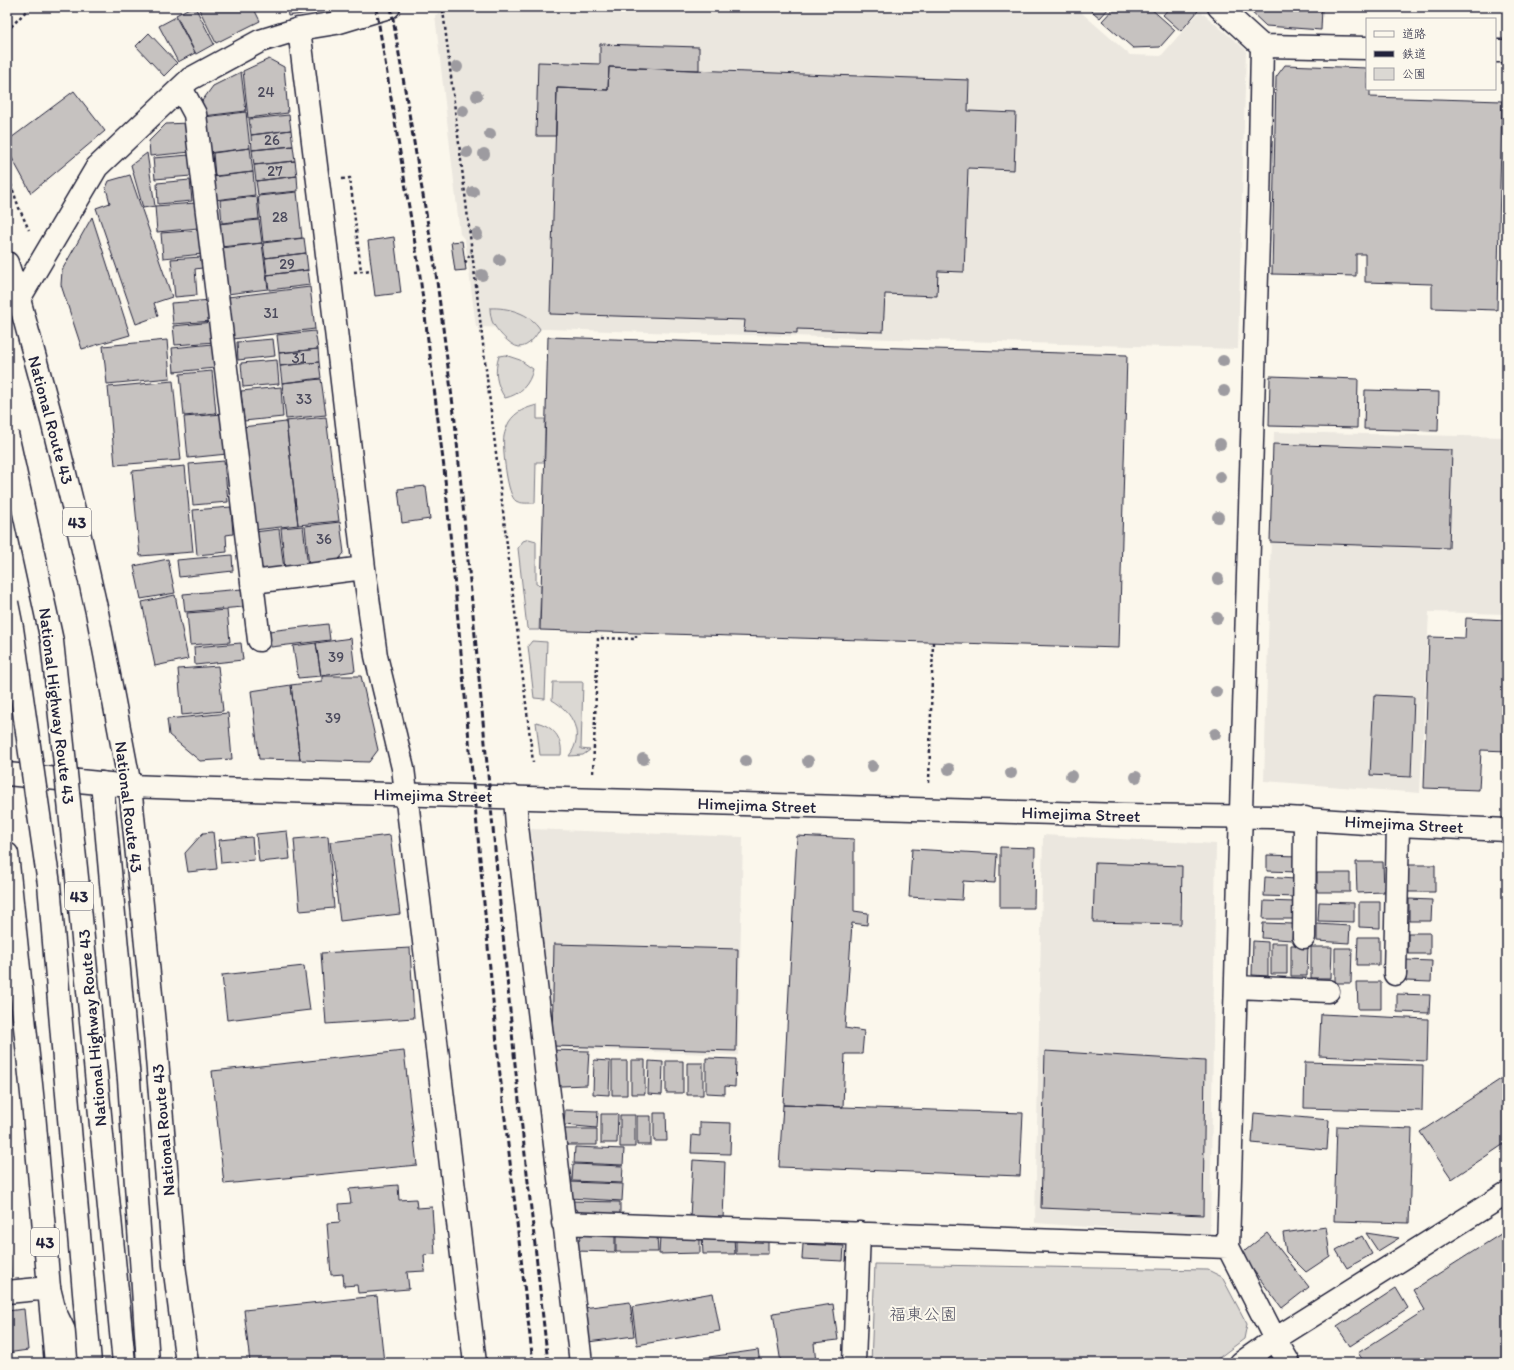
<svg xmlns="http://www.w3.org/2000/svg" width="1514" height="1370" viewBox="0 0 1514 1370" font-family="Itim,'Klee One',sans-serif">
  <rect width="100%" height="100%" fill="#fbf7ec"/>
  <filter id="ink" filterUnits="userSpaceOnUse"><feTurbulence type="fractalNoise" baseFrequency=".025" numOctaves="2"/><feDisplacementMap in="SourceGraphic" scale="8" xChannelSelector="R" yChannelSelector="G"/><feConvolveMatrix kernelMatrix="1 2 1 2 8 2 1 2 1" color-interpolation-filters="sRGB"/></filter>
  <g filter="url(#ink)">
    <!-- built -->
    <path fill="#ebe7df" d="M466,7H1075L1130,55L1161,56L1200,11L1246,50L1238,349L476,327L465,240L460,234L435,15Z
      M1507,222V424H1502Z
      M1274,432L1507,437V614L1429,612L1420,793L1264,781Z
      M531,829L743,837L738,1055L549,1048Z
      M1043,835L1216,844L1210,1236L1035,1223Z"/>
    <!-- green -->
    <path fill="#dbd8d3" stroke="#7e7d87" d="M490,308C507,307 530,313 540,329C536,336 529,347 519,347C510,346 495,329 492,321C491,317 490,313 490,308Z
      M505,355L520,360L533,369C530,384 520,395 505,398C496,384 494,372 499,356Z
      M537,405V419H545L544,462H536L535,503C529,503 521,504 516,501C507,496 502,447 504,436C505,431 507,426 509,422C516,411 526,408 537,405Z
      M529,539L536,541V584L541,585L539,630H529L527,628L518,548L523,541Z
      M532,641L547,642L545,699L534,698L528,646Z
      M553,682H583L581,749L590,750L583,755L569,756C585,735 573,712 552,700Z
      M536,722C553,726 563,738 561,755H540Z
      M875,1264L1208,1270L1222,1277L1247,1324L1244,1339L1212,1363H871Z"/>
    <!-- building -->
    <path fill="#c6c2c0" stroke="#22223b" d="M191,7H195L214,44L196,54L176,15Z
      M198,7H253L260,21L216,43Z
      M285,7H329L330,10L288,16L287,10H285Z
      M1087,7H1110L1100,18Z
      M1115,7H1149L1175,30L1160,47L1133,48L1102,21Z
      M1170,7H1194L1198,11L1181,31L1163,15Z
      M1246,7H1322L1321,30L1266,26Z
      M176,17L195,53L178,62L159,26Z
      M149,33L177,63L164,76L136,46Z
      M600,44L699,47V70L609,67L608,90L557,88L556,136H536L538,62L600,64Z
      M269,59L284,67L288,113L248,118L243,71Z
      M1285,65L1367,68V89H1370V97L1502,101L1497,310L1432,308V284L1365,282V254H1356V276L1272,274L1276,77Z
      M609,67L969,80L968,111L1016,113L1014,170L968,168L964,272L938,271L937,296L885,294L883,332L797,329V333L744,331L745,320L550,314L557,88L608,90Z
      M241,72L246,111L204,116L202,101L213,86Z
      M74,91L105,131L31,193L7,149V141Z
      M246,112L250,148L208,153L204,117Z
      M289,115L291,130L251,135L249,119Z
      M188,123L191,152L150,156L149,141L166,124Z
      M291,130L293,146L252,150L251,135Z
      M293,146L295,161L254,165L252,150Z
      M250,148L253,172L215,176L213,153Z
      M147,153L155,206L143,208L131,165Z
      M189,155L191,176L155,179L153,158Z
      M295,161L297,176L256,181L254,165Z
      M253,172L255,195L215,200L212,177Z
      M130,175L172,297L154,303L158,316L136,324L96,208L110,203L106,188L109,181Z
      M297,176L298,191L258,195L256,181Z
      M190,180L192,201L158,204L157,183Z
      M297,192L302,238L263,242L258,196Z
      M257,196L259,219L222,223L220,200Z
      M196,203L198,228L157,232L155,206Z
      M92,217L130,335L82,349L61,285L62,270Z
      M259,220L262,243L220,247L218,224Z
      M201,230L203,254L163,258L161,233Z
      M394,237L401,293L375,296L368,241Z
      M304,238L306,253L265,258L263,243Z
      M462,241L466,270L455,271L451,242Z
      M262,243L268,289L227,294L221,248Z
      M306,253L308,270L267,275L265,258Z
      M201,257L202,268L195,269L197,295L175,297L171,259Z
      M308,270L310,285L269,290L267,275Z
      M310,287L315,329L233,339L228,297Z
      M212,300L213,321L173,324L171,303Z
      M213,322L215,342L175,345L173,326Z
      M315,331L318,349L279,353L277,335Z
      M548,337L1127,355L1119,648L540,630Z
      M273,339L275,356L238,360L237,342Z
      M167,340L170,378L107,384L103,346Z
      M213,344L215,368L174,372L172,348Z
      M318,349L319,362L280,366L279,353Z
      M277,360L279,384L243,387L241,363Z
      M319,362L321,378L282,383L280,366Z
      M212,371L216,413L184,416L180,374Z
      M1270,376L1358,379L1357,428L1269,426Z
      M321,379L326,415L286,419L282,383Z
      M173,381L181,460L115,465L108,387Z
      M281,387L283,417L244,421L241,391Z
      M1365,390L1439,392L1438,431L1364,429Z
      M223,414L227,454L188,458L184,417Z
      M326,417L339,521L298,525L286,421Z
      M286,422L298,525L254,530L242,427Z
      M1273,444L1452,450L1449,548L1270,542Z
      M224,461L228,502L193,505L189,464Z
      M185,466L193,552L140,556L132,471Z
      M426,486L430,519L402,523L398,489Z
      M231,507L233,534L226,535L227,552L197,555L193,510Z
      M340,522L344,553L335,564L309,567L305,526Z
      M303,526L308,567L285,570L281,528Z
      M279,529L284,569L267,571L259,565L255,532Z
      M232,555L233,571L179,577L177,560Z
      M168,559L175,593L141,599L134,566Z
      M242,589L243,607L185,612L183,594Z
      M175,595L188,659L155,666L142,602Z
      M227,610L230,642L190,645L187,613Z
      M1466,618L1507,620V751L1481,750L1479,790L1424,788L1429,637L1465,638Z
      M328,624L330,640L271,647L269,631Z
      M351,638L355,671L321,676L316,643Z
      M241,643L243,660L195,665L194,647Z
      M316,643L321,676L298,678L293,646Z
      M218,666L223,711L182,715L178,669Z
      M322,676H361L378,750L369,762L300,760L291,685L322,681Z
      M291,685L300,760L259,759L251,691Z
      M1374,695L1414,697L1411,777L1370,775Z
      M228,713L232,759L200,761L169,735L167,719Z
      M287,831L290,859L259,862L256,834Z
      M213,832L217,869L188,872L185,853L203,833Z
      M390,835L400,914L340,921L330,842Z
      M328,836L334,908L300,911L294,839Z
      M797,836L854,839V911L868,913L867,925L852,923L845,1028L864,1031L862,1054H845L843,1107L783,1105Z
      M252,837L254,860L221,863L219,840Z
      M1000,847L1035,848L1034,908H1000Z
      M912,849L997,854L995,883L963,881L962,900L909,897Z
      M1267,855L1298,856V872L1267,871Z
      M1356,862H1383L1384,892L1357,893Z
      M1095,863L1182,866L1181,924L1093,922Z
      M1404,865H1435V892H1404Z
      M1317,873H1350V892H1317Z
      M1265,877L1295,879V897L1264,896Z
      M1409,899L1432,900L1431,921H1409Z
      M1264,901L1295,902V919H1263Z
      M1319,902L1354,903V922L1318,921Z
      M1359,902H1380V928L1359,927Z
      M1263,923L1293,924L1292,940L1262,938Z
      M1317,924L1350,926L1349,943L1317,941Z
      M1408,933H1430V954H1408Z
      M1358,937H1379V965H1357Z
      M1253,941L1268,942V976L1252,975Z
      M1271,943H1287V974H1271Z
      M554,944L738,949L736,1051L552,1046Z
      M1291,945H1308L1307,976H1291Z
      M1311,947H1332L1331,978H1311Z
      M410,948L414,1018L326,1024L321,953Z
      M1335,948H1352L1351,983H1335Z
      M1406,960L1432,961L1431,982L1406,981Z
      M304,966L310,1010L227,1020L222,975Z
      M1357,982H1381V1009H1358Z
      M1397,994L1430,995L1429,1013L1397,1012Z
      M1321,1014L1428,1019L1427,1061L1319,1056Z
      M550,1050L589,1051L587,1085L561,1086L551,1076Z
      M404,1051L417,1165L224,1184L212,1071Z
      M1045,1051L1205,1061L1203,1215L1041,1208Z
      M706,1058L736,1059L735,1087L725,1086V1094L706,1093Z
      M594,1060L610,1061L609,1095L593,1094Z
      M631,1060H645V1094H631Z
      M612,1061H627V1095H612Z
      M649,1061L663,1062L662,1095L648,1094Z
      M666,1061H683V1093H666Z
      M1305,1062L1423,1065L1422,1111L1304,1108Z
      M687,1063H703V1095H687Z
      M1507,1075V1142L1452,1179L1420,1132Z
      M783,1105L1023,1113L1020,1176L779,1167Z
      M565,1110L598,1111L597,1128L564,1125Z
      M654,1113H666L667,1141H654Z
      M1254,1113L1329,1120L1327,1150L1252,1143Z
      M601,1114H618L617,1143H601Z
      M620,1115H635V1147H620Z
      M637,1116H651V1145H637Z
      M700,1122L731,1123L730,1154L691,1153L692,1135L700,1136Z
      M1337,1126L1412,1129L1409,1223L1334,1221Z
      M560,1129H597V1145H560Z
      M575,1147L624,1149L623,1165L574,1163Z
      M693,1160L725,1162L723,1220L690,1218Z
      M573,1164L623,1166L622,1183L572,1181Z
      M570,1182L623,1184L622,1201L569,1198Z
      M398,1185L399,1200L416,1199L417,1208L432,1207L435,1254L424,1255L425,1271L407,1272L409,1289L358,1293L357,1285L344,1286L343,1274L331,1275L327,1223L340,1222L339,1204L351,1203L349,1189Z
      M571,1201L620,1202V1217L585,1216L571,1206Z
      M1326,1227L1330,1256L1306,1272L1286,1252L1283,1233Z
      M1507,1230V1363H1365L1358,1353L1425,1310L1413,1290Z
      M1267,1233L1309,1287L1282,1308L1241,1254Z
      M1366,1233L1399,1238L1378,1251Z
      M582,1234H615V1252L576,1251V1246Z
      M616,1235H657L658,1252H616Z
      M660,1235L700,1236V1253L659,1254Z
      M702,1236L734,1237L735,1254H703Z
      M1362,1236L1372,1254L1347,1268L1336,1250Z
      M736,1237L768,1238V1254H736Z
      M7,1244H8L11,1277H7Z
      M803,1244L844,1246L843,1261L802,1259Z
      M1396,1288L1408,1308L1350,1346L1337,1327Z
      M713,1293L720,1331L637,1345L632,1307Z
      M377,1296L384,1363H250L244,1310Z
      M630,1302L634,1336L588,1342L583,1308Z
      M833,1304L838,1340L814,1343L816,1363H781L773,1313Z
      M24,1309L28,1350L7,1353V1311Z
      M758,1350L760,1363H667Z"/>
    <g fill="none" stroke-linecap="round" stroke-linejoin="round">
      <defs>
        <path id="minor" d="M1219,7L1262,46L1259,206L1228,1247L1275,1339L1289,1363
          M299,29L326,246L364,568L376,656L403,768L475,1363
          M1262,46L1367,48
          M1495,51H1507
          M181,88L195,114L259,640
          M19,299L97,167L190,79L260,41L299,29L336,23L389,7
          M253,582L364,568
          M515,797L517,826L581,1363
          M1304,937L1305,818
          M1395,974L1398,825
          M1236,987L1328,991
          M563,1223L1228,1247
          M7,1292L49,1288L56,1363
          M854,1363L859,1233
          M1241,1363L1275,1339L1507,1193"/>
        <path id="major" d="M7,774L130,786L182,788L1123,815L1272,817L1398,825L1507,830"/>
        <path id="highway" d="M7,263L19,299L52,421L74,510L97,612L130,786L155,1034L174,1265L187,1363
          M102,783L129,1080L148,1363
          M7,854L34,1113L49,1288L55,1312L66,1335L84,1363"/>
      </defs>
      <!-- minor casing -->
      <use href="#minor" stroke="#22223b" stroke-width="25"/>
      <!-- major casing -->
      <use href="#major" stroke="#22223b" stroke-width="25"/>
      <!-- highway casing -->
      <use href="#highway" stroke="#22223b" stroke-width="25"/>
      <!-- path -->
      <path stroke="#22223b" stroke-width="2.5" stroke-dasharray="3 3" stroke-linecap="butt" d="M7,8L8,7
        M443,10L533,762
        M7,31L30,7
        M7,173L19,208L29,230
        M342,179L350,178L361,271
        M465,263L471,252
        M354,272L372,270
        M593,773L598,638L636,639V633
        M929,783L933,642"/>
      <!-- minor -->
      <use href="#minor" stroke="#fbf7ec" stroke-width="22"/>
      <!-- major -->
      <use href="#major" stroke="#fbf7ec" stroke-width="22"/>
      <!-- highway -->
      <use href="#highway" stroke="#fbf7ec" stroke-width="22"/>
      <!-- rail -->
      <path stroke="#22223b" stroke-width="3" stroke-dasharray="6 3" stroke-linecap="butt" d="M376,7L419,268L444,468L499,1066L533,1363
        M391,7L435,266L455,421L515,1064L548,1363"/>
      <defs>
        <path id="highway-bridge" d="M7,434L52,641L78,887L124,1363
          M7,603L12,628L49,884L90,1363"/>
      </defs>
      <!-- highway-bridge casing -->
      <use href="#highway-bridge" stroke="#22223b" stroke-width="25" stroke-linecap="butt"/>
      <!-- highway-bridge -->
      <use href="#highway-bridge" stroke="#fbf7ec" stroke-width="22"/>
    </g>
    <!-- trees -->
    <g fill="#9d9ba0">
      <circle cx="457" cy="67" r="6"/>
      <circle cx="477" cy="96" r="6"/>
      <circle cx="463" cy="111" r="6"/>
      <circle cx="490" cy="134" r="6"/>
      <circle cx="467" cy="152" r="6"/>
      <circle cx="484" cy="154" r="6"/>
      <circle cx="473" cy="192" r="6"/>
      <circle cx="477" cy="234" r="6"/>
      <circle cx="500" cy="260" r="6"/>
      <circle cx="482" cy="275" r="6"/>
      <circle cx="1223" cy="361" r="6"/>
      <circle cx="1224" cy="391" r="6"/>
      <circle cx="1220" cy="444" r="6"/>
      <circle cx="1220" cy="477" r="6"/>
      <circle cx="1218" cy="517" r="6"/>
      <circle cx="1218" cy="579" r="6"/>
      <circle cx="1217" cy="618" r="6"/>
      <circle cx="1216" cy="692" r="6"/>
      <circle cx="1215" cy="734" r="6"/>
      <circle cx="643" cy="759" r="6"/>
      <circle cx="746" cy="761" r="6"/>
      <circle cx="808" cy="761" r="6"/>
      <circle cx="872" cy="766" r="6"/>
      <circle cx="949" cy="769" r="6"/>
      <circle cx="1011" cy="773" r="6"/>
      <circle cx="1071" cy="776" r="6"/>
      <circle cx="1136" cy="777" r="6"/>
    </g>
  </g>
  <g text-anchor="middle" stroke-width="4" stroke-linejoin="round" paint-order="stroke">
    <!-- number labels -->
    <g font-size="15" fill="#4b4a5c">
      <text x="266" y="97">24</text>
      <text x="272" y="145">26</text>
      <text x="275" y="176">27</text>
      <text x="280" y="222">28</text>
      <text x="287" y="269">29</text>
      <text x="271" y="318">31</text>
      <text x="299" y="363">31</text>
      <text x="304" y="404">33</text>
      <text x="324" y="544">36</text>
      <text x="336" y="662">39</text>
      <text x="333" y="723">39</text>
    </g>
    <!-- shield labels -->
    <g fill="#fbf7ec" stroke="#636270" stroke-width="1">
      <rect x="63" y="508" width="28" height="28" rx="3"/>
      <rect x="65" y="882" width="28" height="28" rx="3"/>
      <rect x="31" y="1228" width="28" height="28" rx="3"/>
    </g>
    <g font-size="16" font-weight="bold" fill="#22223b">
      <text x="77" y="528">43</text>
      <text x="79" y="902">43</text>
      <text x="45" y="1248">43</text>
    </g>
    <!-- street labels -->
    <g font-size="17" fill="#22223b" stroke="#fbf7ec">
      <text transform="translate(51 420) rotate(75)" y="6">National Route 43</text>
      <text transform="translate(57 706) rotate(83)" y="6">National Highway Route 43</text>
      <text transform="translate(433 795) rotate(1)" y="6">Himejima Street</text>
      <text transform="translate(757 805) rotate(2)" y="6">Himejima Street</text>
      <text transform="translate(129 807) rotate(83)" y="6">National Route 43</text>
      <text transform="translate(1081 814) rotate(2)" y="6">Himejima Street</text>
      <text transform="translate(1404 824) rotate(3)" y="6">Himejima Street</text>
      <text transform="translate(92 1028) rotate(-95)" y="6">National Highway Route 43</text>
      <text transform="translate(163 1130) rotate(-95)" y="6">National Route 43</text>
    </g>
    <!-- park labels -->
    <g font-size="17" fill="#505061" stroke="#fbf7ec">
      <text x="923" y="1320">福東公園</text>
    </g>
  </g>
  <!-- margin -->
  <rect width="1514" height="1370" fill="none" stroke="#fbf7ec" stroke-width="24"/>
  <rect x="12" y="12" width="1490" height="1346" fill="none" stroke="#22223b" stroke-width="1.5" filter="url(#ink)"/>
  <!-- legend -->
  <rect x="1366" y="18" width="130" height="72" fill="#fbf7ec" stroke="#a4a2a5"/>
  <rect x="1374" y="31" width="20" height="6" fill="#fbf7ec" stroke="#a4a2a5"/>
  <text x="1402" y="38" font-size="12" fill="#22223b">道路</text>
  <rect x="1374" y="51" width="20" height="6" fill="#22223b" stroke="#a4a2a5"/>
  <text x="1402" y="58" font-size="12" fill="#22223b">鉄道</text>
  <rect x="1374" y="68" width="20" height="12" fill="#dbd8d3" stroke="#a4a2a5"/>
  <text x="1402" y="78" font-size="12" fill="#22223b">公園</text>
</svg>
